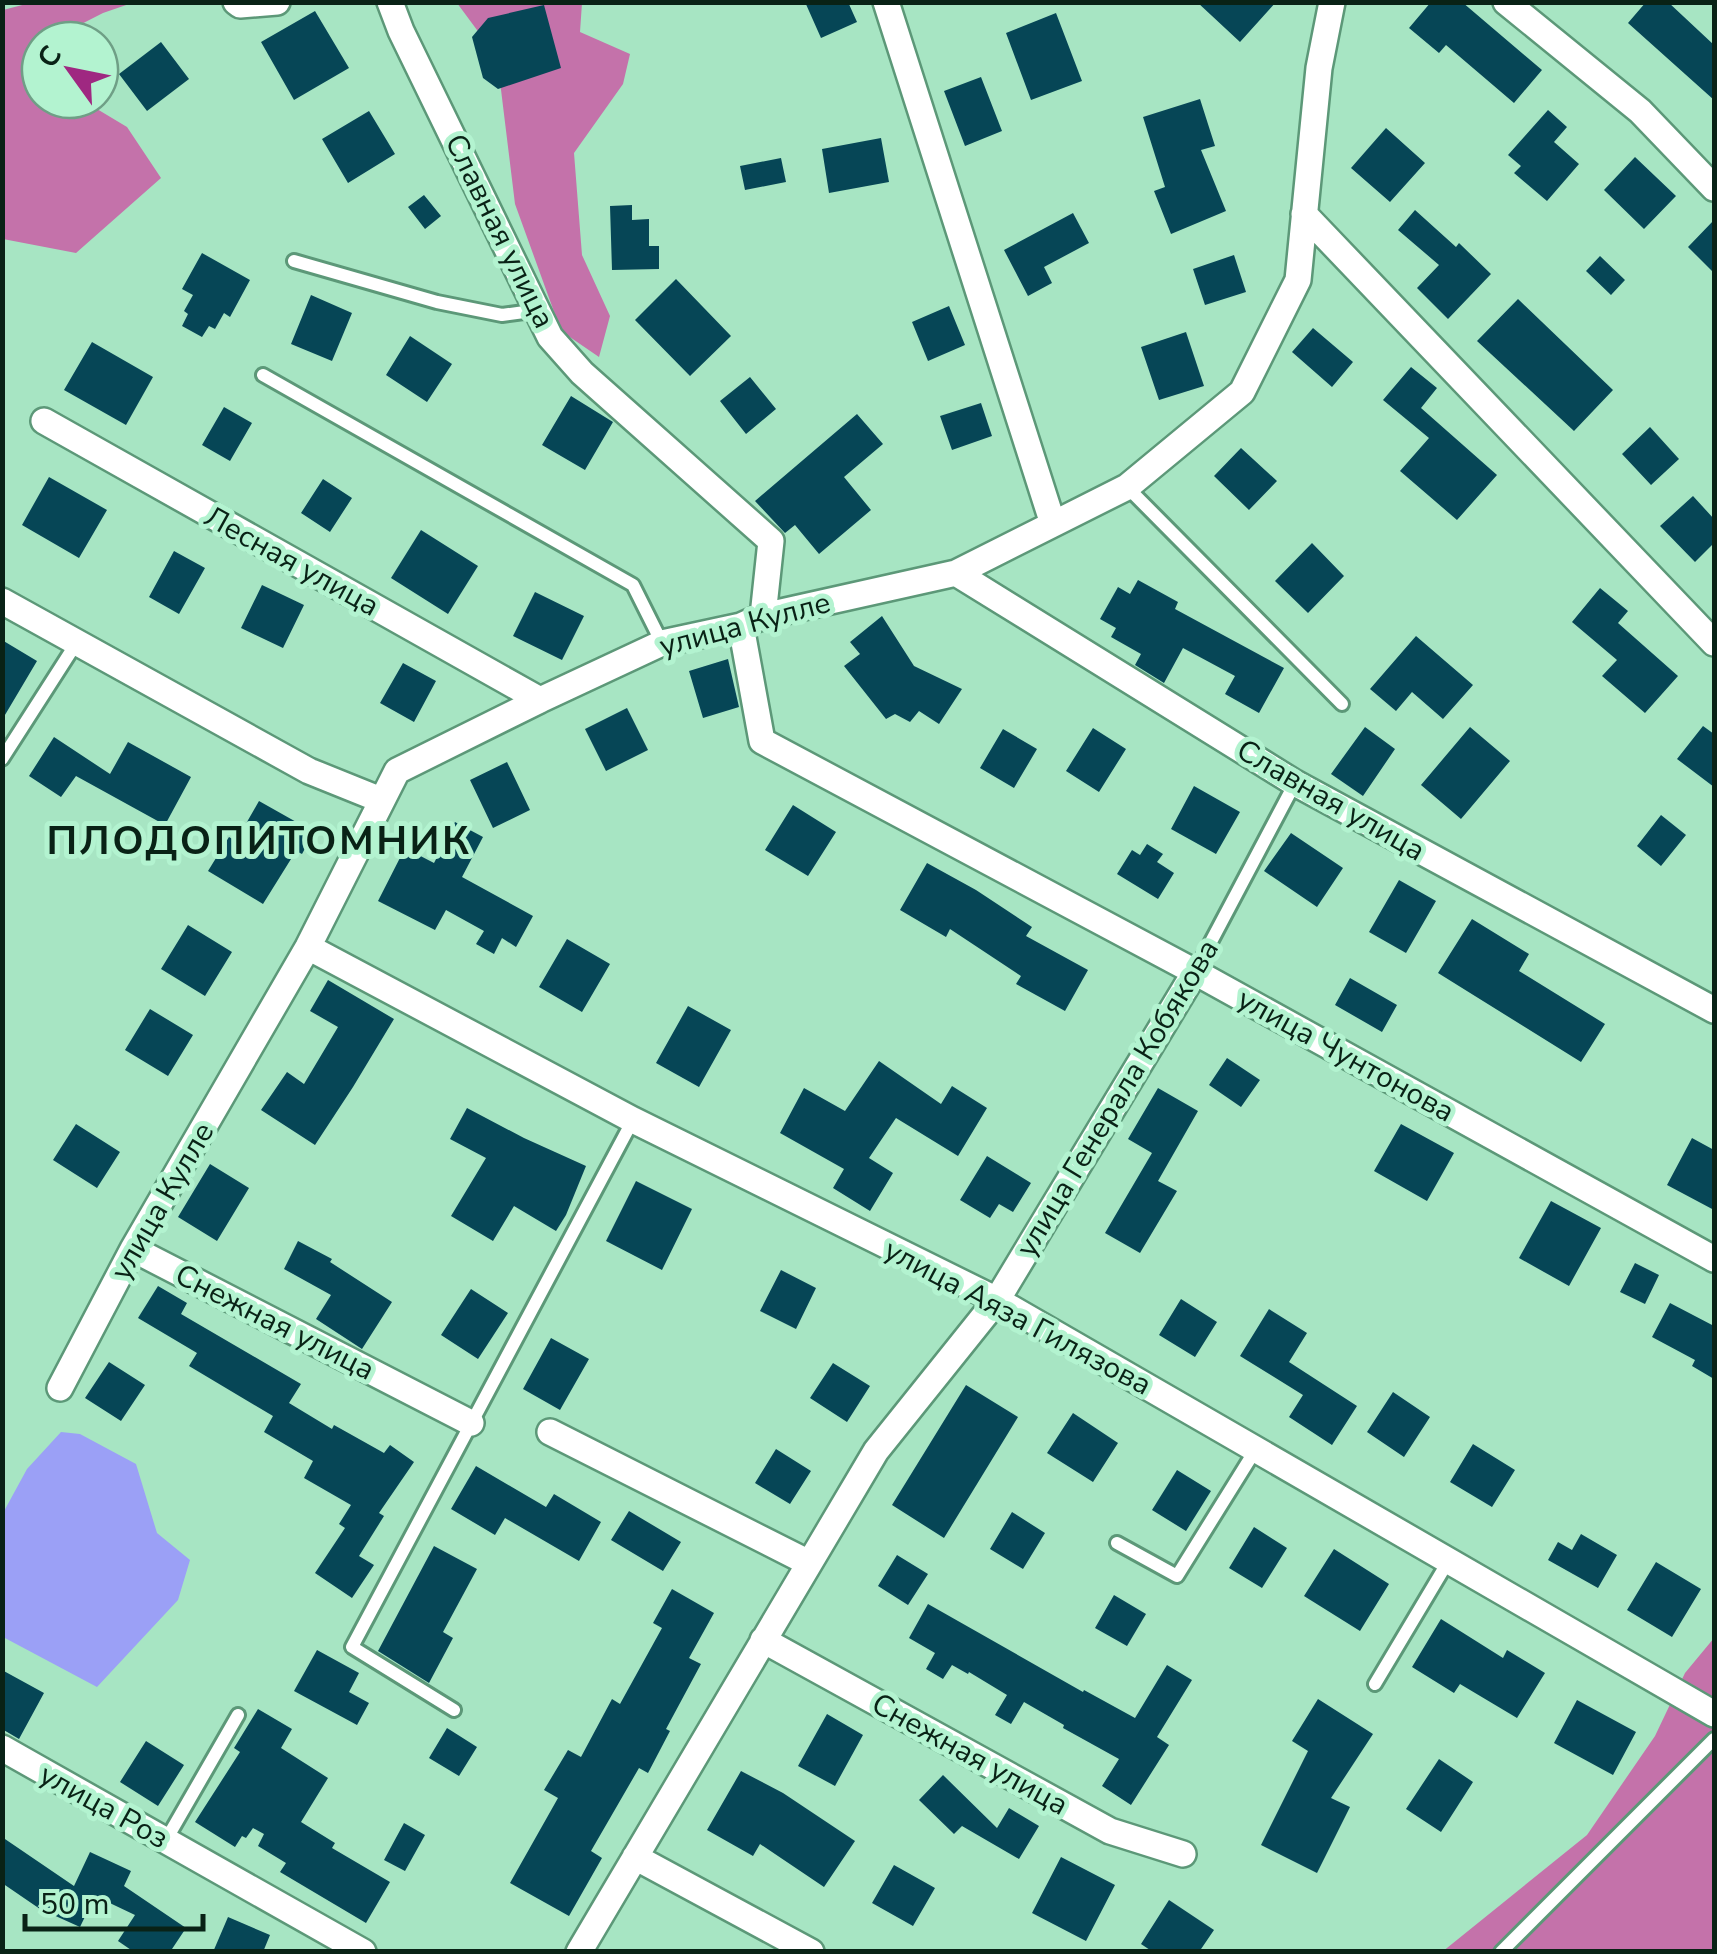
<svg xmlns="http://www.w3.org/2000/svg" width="1717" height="1954" viewBox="0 0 1717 1954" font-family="'Nunito Sans',sans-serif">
  <rect width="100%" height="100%" fill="#a7e5c3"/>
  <!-- forest -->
  <path fill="#c472aa" d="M30,3H132L103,13L50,40H40V100H82L127,127L161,178L76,253L3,239V10Z
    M457,3H582L580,32L630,54L623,84L574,153L582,255L610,316L599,357L561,331L515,204L497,57Z
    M1714,1638V1951L1442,1952L1587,1835L1655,1736L1685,1673Z"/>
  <!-- water -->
  <path fill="#9ba0f6" d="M61,1432L80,1434L136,1464L157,1533L190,1560L178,1600L97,1687L3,1637V1513L27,1469Z"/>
  <!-- building -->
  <path fill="#064656" d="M805,2H848L857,22L821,38Z
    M1197,2H1276L1240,42Z
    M1431,2H1462L1542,70L1514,103L1446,45L1439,53L1409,28Z
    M1646,2H1668L1714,45V100L1628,23Z
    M544,5L561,68L498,89L483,78L472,37L488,18Z
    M315,11L349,68L294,100L261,42Z
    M1056,13L1082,81L1031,100L1006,33Z
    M161,42L189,79L147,111L119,74Z
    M981,77L1002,131L965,146L944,91Z
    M1200,99L1215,146L1201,150L1226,211L1171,234L1154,191L1165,187L1143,117Z
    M1548,110L1567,127L1554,142L1579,164L1547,201L1514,173L1521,166L1508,155Z
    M369,111L395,154L348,183L322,139Z
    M1386,128L1425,163L1390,202L1351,168Z
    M881,138L889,182L829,193L822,149Z
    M1635,157L1676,196L1644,229L1604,190Z
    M781,158L786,182L745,190L740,166Z
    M424,195L441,216L425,229L408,207Z
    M632,205V220L649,219V246H659V269L612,270L610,206Z
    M1415,210L1456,247L1459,243L1491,274L1448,319L1417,288L1439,265L1398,230Z
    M1073,213L1089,243L1044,267L1052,283L1028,296L1004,250Z
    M1714,220V273L1688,247Z
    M202,253L250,280L230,317L224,313L215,329L209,326L202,337L182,326L188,314L184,311L193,295L182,289Z
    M1234,255L1246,292L1205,305L1193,269Z
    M1600,256L1625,280L1611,295L1586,271Z
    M676,279L731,336L690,376L635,320Z
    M311,295L352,313L332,361L291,344Z
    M1518,299L1613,390L1574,431L1477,341Z
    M949,306L965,345L928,361L912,322Z
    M1313,328L1353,362L1332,387L1292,352Z
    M1186,332L1204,386L1159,400L1141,347Z
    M410,336L452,364L427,402L386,375Z
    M92,342L153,377L126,425L64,390Z
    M1411,367L1437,388L1421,408L1497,475L1457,520L1400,471L1429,438L1383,400Z
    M750,377L776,409L746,434L720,401Z
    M571,396L613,422L585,470L542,445Z
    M981,403L992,436L952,450L940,416Z
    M224,407L252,423L230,461L202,445Z
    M857,414L883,444L844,477L871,510L819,554L795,525L785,533L755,501Z
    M1650,427L1679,459L1651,485L1622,454Z
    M1241,448L1277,481L1249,510L1214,476Z
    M49,477L107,510L79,558L22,525Z
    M323,479L352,498L330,532L301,513Z
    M1693,496L1714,519V543L1695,562L1660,526Z
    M421,530L478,566L448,614L391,578Z
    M1312,543L1344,576L1308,613L1275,581Z
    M174,551L205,568L179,614L149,597Z
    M1138,580L1178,602L1175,609L1284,668L1259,713L1225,694L1235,676L1183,648L1164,683L1135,665L1141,654L1111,637L1116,628L1100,619L1118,587L1130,594Z
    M262,585L304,605L283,648L241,628Z
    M1600,588L1628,611L1618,623L1678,676L1645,713L1602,676L1617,660L1572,622Z
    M535,592L584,616L562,660L513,636Z
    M882,616L914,666L962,689L939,724L919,711L910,722L895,714L886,719L844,666L860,654L850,642Z
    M1416,636L1473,685L1443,719L1412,692L1396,711L1370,689Z
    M2,640L37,661L2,720Z
    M728,659L739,707L703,718L689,671Z
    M403,663L436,681L414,722L380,703Z
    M627,708L648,750L606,771L585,729Z
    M1703,726L1714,734V787L1677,759Z
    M1365,727L1395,749L1363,796L1331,774Z
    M1470,727L1510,761L1461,819L1421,785Z
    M1093,728L1126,749L1099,792L1066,771Z
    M1003,729L1037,749L1014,788L980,768Z
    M54,737L110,774L128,742L191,777L165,825L76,776L61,797L29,776Z
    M507,762L530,810L493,828L470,780Z
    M1194,786L1240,812L1216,854L1171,829Z
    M259,801L314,832L302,854L296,851L263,904L208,871L229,837L236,841Z
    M793,805L836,832L808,876L765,850Z
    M1661,815L1686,835L1661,866L1637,846Z
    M455,822L483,837L462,877L533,916L516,947L502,938L494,954L476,944L484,931L446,910L435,930L378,901L405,848L434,863Z
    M1291,833L1343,868L1317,907L1264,871Z
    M1147,844L1163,854L1157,862L1174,873L1158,899L1117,874L1132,850L1140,855Z
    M927,863L976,890L1032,927L1026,936L1088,970L1065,1011L1016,984L1021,976L950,929L946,937L900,910Z
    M1399,880L1436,901L1406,953L1369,932Z
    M1472,919L1529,954L1519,971L1605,1024L1581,1062L1438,973Z
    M188,925L232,952L205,996L161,969Z
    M567,939L610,964L582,1012L539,987Z
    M1350,978L1397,1005L1382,1032L1335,1005Z
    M328,980L394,1019L353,1087L315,1145L261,1110L287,1072L304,1084L338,1027L310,1011Z
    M688,1006L731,1030L699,1087L656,1063Z
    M150,1009L193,1035L168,1076L125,1050Z
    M1227,1058L1260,1080L1241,1107L1209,1085Z
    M879,1061L941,1104L952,1086L987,1108L958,1156L896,1118L869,1158L893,1173L870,1211L833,1188L844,1169L780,1133L804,1088L845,1111Z
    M1158,1088L1198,1111L1158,1181L1177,1191L1140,1253L1105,1233L1152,1153L1128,1139Z
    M467,1108L524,1138L586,1166L566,1215L556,1231L514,1206L493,1241L451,1216L486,1158L450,1139Z
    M76,1124L120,1152L97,1188L53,1160Z
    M1401,1124L1454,1153L1427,1201L1374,1171Z
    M1692,1138L1714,1150V1210L1667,1185Z
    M987,1156L1031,1183L1013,1212L999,1204L990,1218L960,1200Z
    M210,1164L249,1188L217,1241L178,1217Z
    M636,1181L692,1209L662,1270L606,1241Z
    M1551,1201L1601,1228L1569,1286L1519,1258Z
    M298,1241L332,1259L330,1262L392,1302L362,1349L316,1319L331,1295L284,1269Z
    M1635,1263L1659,1275L1645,1304L1620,1292Z
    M781,1270L816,1288L796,1329L760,1311Z
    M158,1286L187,1303L181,1314L301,1384L289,1403L332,1429L334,1425L384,1453L390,1445L414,1462L379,1513L384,1516L359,1556L374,1565L352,1598L315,1573L345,1528L339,1524L351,1505L304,1478L313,1461L264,1432L273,1416L189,1366L197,1353L138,1318Z
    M471,1289L508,1313L478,1359L441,1335Z
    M1181,1299L1217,1322L1195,1357L1159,1335Z
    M1670,1303L1714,1326V1379L1692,1366L1695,1360L1652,1337Z
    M1269,1309L1307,1333L1289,1362L1357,1406L1332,1445L1289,1417L1303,1395L1240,1356Z
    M551,1338L589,1359L560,1410L523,1389Z
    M109,1362L145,1385L121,1421L85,1398Z
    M833,1363L870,1386L847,1422L810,1398Z
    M966,1385L1018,1417L944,1538L892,1505Z
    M1393,1392L1430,1417L1404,1457L1367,1432Z
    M1073,1413L1118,1443L1093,1482L1047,1453Z
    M1473,1444L1515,1470L1492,1507L1450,1482Z
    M776,1449L811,1471L790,1504L755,1483Z
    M476,1466L546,1507L554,1494L601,1522L579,1561L505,1518L495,1535L451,1509Z
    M1177,1470L1211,1491L1186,1531L1152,1510Z
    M629,1511L681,1542L663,1571L611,1540Z
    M1012,1512L1045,1533L1023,1569L990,1549Z
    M1254,1527L1287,1548L1262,1588L1229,1568Z
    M1581,1534L1617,1555L1598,1588L1548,1560L1558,1542L1572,1550Z
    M434,1546L477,1569L443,1632L453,1638L429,1683L378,1651Z
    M1334,1549L1389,1584L1360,1631L1304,1596Z
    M897,1555L928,1574L908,1605L878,1586Z
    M1656,1562L1701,1589L1672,1637L1627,1610Z
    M672,1589L714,1613L689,1658L701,1664L666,1729L670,1731L648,1773L639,1768L591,1851L602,1858L569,1916L510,1883L558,1798L544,1790L568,1750L581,1757L612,1699L620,1704L662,1628L653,1623Z
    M1114,1595L1146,1614L1127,1646L1095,1628Z
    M928,1604L1083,1692L1084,1690L1135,1718L1167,1665L1192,1680L1157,1737L1169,1745L1131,1805L1102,1786L1119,1759L1063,1728L1064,1725L1024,1702L1011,1724L995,1715L1007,1695L969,1672L968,1674L952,1665L943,1679L926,1669L935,1653L909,1638Z
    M1441,1619L1503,1658L1507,1650L1545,1673L1517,1718L1460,1684L1454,1693L1412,1667Z
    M317,1650L359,1673L349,1692L369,1703L357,1725L294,1691Z
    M2,1670L44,1693L19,1739L2,1729Z
    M1318,1699L1373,1734L1331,1798L1350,1807L1317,1873L1261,1845L1308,1751L1292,1741Z
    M1577,1700L1636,1732L1613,1775L1554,1743Z
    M258,1709L292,1729L281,1748L328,1778L301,1822L335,1843L332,1848L390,1882L366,1923L280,1872L286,1863L258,1846L264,1834L253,1828L246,1838L242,1836L235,1847L195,1822L240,1752L234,1748Z
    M827,1714L863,1735L835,1786L798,1766Z
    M447,1728L477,1747L459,1776L429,1758Z
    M146,1741L184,1765L158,1806L120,1782Z
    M1439,1759L1473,1782L1441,1832L1406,1809Z
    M741,1771L783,1793L855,1841L824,1887L760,1844L753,1856L707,1830Z
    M943,1775L997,1828L1009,1808L1039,1826L1019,1859L962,1826L954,1834L919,1800Z
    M404,1823L425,1835L405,1871L384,1860Z
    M2,1837L74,1886L90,1852L131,1871L124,1886L186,1928L170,1952H134L118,1941L135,1915L95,1896L80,1927L40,1909L2,1883Z
    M1061,1857L1115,1885L1086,1941L1032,1913Z
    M894,1865L935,1888L913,1926L872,1903Z
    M1169,1900L1214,1930L1199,1952H1153L1141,1944Z
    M228,1917L270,1935L263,1952H213Z"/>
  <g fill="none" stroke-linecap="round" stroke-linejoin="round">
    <defs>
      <path id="lane" d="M294,261L437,302L502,315L539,310
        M263,375L633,585L662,643
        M1127,487L1342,704
        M2,759L77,642
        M1195,972L1295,783
        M1117,1543L1177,1576L1256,1449
        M1375,1684L1449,1560
        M454,1710L352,1647L633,1120
        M166,1840L238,1715
        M1501,1952L1714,1739"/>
      <path id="street" d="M236,2L240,5L277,2
        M390,2L401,31L550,337L582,373L771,541L763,616
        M886,2L1053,524
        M1506,2L1640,111L1714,188
        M1304,214L1714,643
        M44,421L540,700
        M956,573L1295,783L1714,1010
        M2,601L309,771L381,800
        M741,626L762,741L1195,972L1714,1259
        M308,947L633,1120L997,1300L1714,1714
        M133,1249L471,1423
        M60,1388L133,1249L308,947L397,771L540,700L662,643L741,626L763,616L956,573L1127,487L1242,392L1298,280L1319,68L1332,2
        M550,1432L809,1563
        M763,1640L1110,1831L1183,1854
        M2,1748L363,1952
        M635,1857L811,1952
        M579,1952L876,1451L997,1300L1195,972"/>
    </defs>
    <!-- lane casing -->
    <use href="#lane" stroke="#5c9878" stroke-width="18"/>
    <!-- street casing -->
    <use href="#street" stroke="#5c9878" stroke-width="30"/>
    <!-- lane -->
    <use href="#lane" stroke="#fff" stroke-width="12"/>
    <!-- street -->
    <use href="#street" stroke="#fff" stroke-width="25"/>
  </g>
  <g text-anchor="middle" stroke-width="10" stroke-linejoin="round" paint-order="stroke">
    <!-- street labels -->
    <g font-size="30" fill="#092216" stroke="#b3f3d0">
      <text transform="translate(500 231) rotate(64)" y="10">Славная улица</text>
      <text transform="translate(292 561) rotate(29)" y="10">Лесная улица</text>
      <text transform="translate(745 624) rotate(-15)" y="10">улица Кулле</text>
      <text transform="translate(1331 800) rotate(30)" y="10">Славная улица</text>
      <text transform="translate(1346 1055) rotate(29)" y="10">улица Чунтонова</text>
      <text transform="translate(1117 1098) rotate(-59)" y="10">улица Генерала Кобякова</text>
      <text transform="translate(162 1201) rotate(-60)" y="10">улица Кулле</text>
      <text transform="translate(1018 1317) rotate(28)" y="10">улица Аяза Гилязова</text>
      <text transform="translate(275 1322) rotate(27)" y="10">Снежная улица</text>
      <text transform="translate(970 1754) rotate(29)" y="10">Снежная улица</text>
      <text transform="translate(104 1806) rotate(29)" y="10">улица Роз</text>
    </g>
    <!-- district labels -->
    <g font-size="40" font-weight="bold" letter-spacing="2.5" fill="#092216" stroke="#b3f3d0">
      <text x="259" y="854">ПЛОДОПИТОМНИК</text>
    </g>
  </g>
  <!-- border -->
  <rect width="1717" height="1954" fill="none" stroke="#092216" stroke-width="10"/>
  <!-- north arrow -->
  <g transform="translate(70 70) rotate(303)"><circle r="48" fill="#b3f3d0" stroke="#6f9f86" stroke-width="2.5"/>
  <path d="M0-8L18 38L0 25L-18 38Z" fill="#9f2881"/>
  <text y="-15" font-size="28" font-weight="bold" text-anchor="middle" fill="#092216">С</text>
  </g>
  <!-- scale -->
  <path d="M25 1914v15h178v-15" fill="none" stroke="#092216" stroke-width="5"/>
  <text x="40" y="1914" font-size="30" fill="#092216" stroke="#b3f3d0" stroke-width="8" paint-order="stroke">50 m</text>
</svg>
